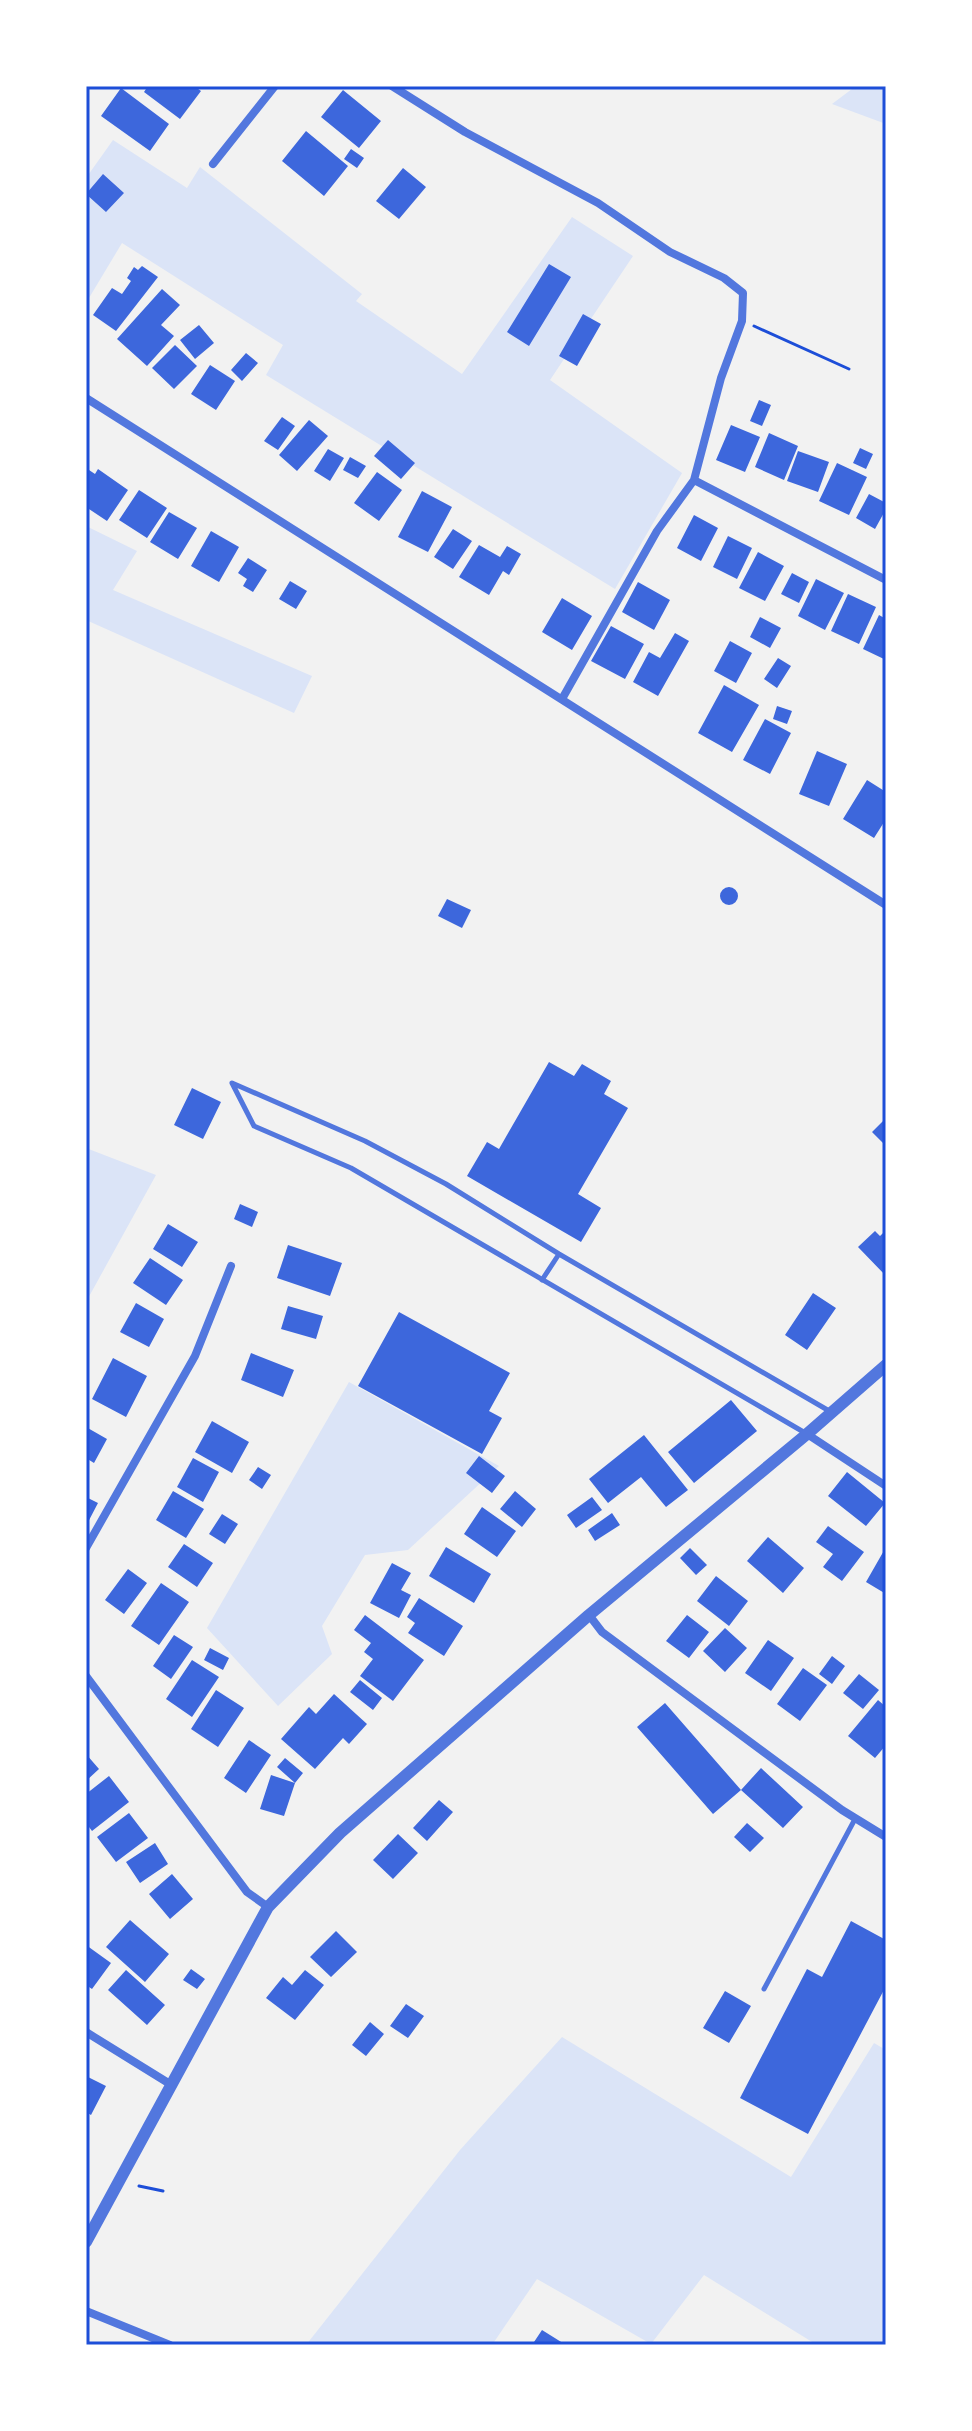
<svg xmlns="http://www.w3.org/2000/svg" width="972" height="2431" viewBox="0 0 972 2431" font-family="'PT Sans Narrow',sans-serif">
  <rect width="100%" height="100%" fill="#f2f2f2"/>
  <!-- green -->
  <path fill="#dbe4f7" d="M856,86H886V124L832,104Z
    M113,140L187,188L200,167L362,294L356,301L462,374L572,217L633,256L550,380L682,473L615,589L266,375L283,345L122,243L86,303V178Z
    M86,526L137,551L113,590L312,676L294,713L86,620Z
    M86,1148L156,1175L86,1302Z
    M349,1382L499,1466L408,1550L365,1555L322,1626L332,1654L278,1706L207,1628Z
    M562,2037L791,2177L874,2043L886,2050V2345H817L704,2275L651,2344L537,2279L492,2345H306L460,2150Z"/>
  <!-- building -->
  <path fill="#3d67dc" d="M148,86H194L201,91L180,119L144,92Z
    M121,88L169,124L150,151L101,116Z
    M343,90L381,121L359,148L321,117Z
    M306,131L348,166L324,196L282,161Z
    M351,149L364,158L357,168L344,159Z
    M403,168L426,187L399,219L376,201Z
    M103,174L124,193L106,212L86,194Z
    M549,264L571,277L529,346L507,332Z
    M142,266L158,277L116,331L93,315L112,288L122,294L131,281L127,278L134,267L138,270Z
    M162,289L180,305L161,325L174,336L147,366L117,339Z
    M583,314L601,324L577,366L559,356Z
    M199,325L214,343L195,359L180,340Z
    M175,345L197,366L174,389L152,368Z
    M246,353L258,363L242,381L231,370Z
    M210,365L235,381L216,410L191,394Z
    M759,400L771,405L762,426L750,421Z
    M282,417L295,426L278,450L264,441Z
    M309,420L328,436L297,471L279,455Z
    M731,425L760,437L745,472L716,460Z
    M769,433L798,446L784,480L755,467Z
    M388,440L415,463L401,479L374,456Z
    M860,448L873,454L866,469L853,463Z
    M328,449L344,458L330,481L314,471Z
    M798,451L829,462L818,492L787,481Z
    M350,457L366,466L358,478L343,470Z
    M837,463L867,477L849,515L819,501Z
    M98,469L128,490L107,521L86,507V473L89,470L95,474Z
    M377,472L402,490L379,521L354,503Z
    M139,490L167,508L147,538L119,520Z
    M422,491L452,507L428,552L398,537Z
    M869,494L886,503V509L875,529L856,518Z
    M169,512L197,528L178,559L150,542Z
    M694,515L718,528L701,561L677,548Z
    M453,529L472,541L453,569L434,557Z
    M211,531L239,547L219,582L191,566Z
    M728,536L752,548L737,579L713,567Z
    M479,545L500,557L507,546L521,554L509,575L503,571L489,595L459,577Z
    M758,552L784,566L765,601L739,588Z
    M248,558L267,570L253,592L243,586L247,579L238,573Z
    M792,573L809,582L799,603L781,594Z
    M816,579L844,593L825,630L798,616Z
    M290,581L307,591L296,609L279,599Z
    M638,582L670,600L654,630L622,612Z
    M848,594L876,607L859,644L831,631Z
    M562,598L592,616L572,650L542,632Z
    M879,615L886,619V660L863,649Z
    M760,617L781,628L770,648L750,637Z
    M611,626L644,644L625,679L591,661Z
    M675,633L689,641L658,696L633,682L649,652L660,658Z
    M730,641L752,653L736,683L714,671Z
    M778,658L791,666L777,688L764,679Z
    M724,685L759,705L732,752L698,733Z
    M777,706L792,711L787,724L773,719Z
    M765,719L791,733L770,774L743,760Z
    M817,751L847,764L829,806L799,794Z
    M867,780L886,792V819L874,838L843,819Z
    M720 896a9 9 0 1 1 18 0a9 9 0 1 1-18 0Z
    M447,899L471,910L462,928L438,916Z
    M549,1062L574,1076L582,1064L611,1081L604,1094L628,1108L578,1194L601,1208L581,1242L467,1176L487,1142L499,1149Z
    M192,1088L221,1102L203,1139L174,1125Z
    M886,1118V1146L872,1132Z
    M240,1204L258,1212L252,1227L234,1219Z
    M168,1224L198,1242L182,1267L153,1249Z
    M886,1230V1276L858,1247L875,1231L880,1236Z
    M288,1245L342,1263L330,1296L277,1278Z
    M150,1258L183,1280L166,1305L133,1283Z
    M813,1293L836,1308L807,1350L785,1335Z
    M136,1303L164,1319L149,1347L120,1332Z
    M288,1306L323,1316L316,1339L281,1329Z
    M399,1312L510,1373L489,1411L502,1418L482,1454L358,1386Z
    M251,1353L294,1370L283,1397L241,1380Z
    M113,1358L147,1376L126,1417L92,1399Z
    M731,1400L757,1431L694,1483L668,1452Z
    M212,1421L249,1442L232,1473L195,1452Z
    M86,1427L107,1439L94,1463L86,1458Z
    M644,1435L688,1490L666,1507L641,1477L608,1503L589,1479Z
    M479,1456L505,1476L492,1493L466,1473Z
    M193,1458L219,1472L203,1502L177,1487Z
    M258,1467L271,1475L262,1489L249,1480Z
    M847,1472L885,1503L866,1526L828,1496Z
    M173,1491L204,1509L186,1538L156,1520Z
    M515,1491L536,1509L522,1527L500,1509Z
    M86,1497L98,1503L86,1526Z
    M592,1497L602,1510L576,1528L567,1515Z
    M482,1507L516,1531L497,1557L464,1534Z
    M612,1513L620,1525L595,1541L588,1530Z
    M222,1514L238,1524L225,1544L209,1534Z
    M828,1526L864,1552L842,1581L823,1567L833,1554L816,1542Z
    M768,1537L804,1568L783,1593L747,1561Z
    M184,1544L213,1563L197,1587L168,1567Z
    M446,1547L491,1574L474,1603L429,1576Z
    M886,1547V1594L866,1582Z
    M690,1548L707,1565L696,1575L680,1558Z
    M392,1563L411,1573L401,1590L411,1595L399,1618L370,1603Z
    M128,1569L147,1583L124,1614L105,1600Z
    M716,1576L748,1601L729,1626L697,1601Z
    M161,1583L189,1602L159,1645L131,1626Z
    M419,1598L463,1626L444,1656L408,1633L415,1623L407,1617Z
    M365,1615L424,1660L393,1701L360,1676L373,1659L364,1652L371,1643L354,1630Z
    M687,1615L709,1632L689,1658L666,1641Z
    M725,1628L747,1648L725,1672L703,1651Z
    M174,1635L193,1647L171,1679L153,1666Z
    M768,1640L794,1658L771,1691L745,1673Z
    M210,1648L229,1658L223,1670L204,1660Z
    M832,1656L845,1666L832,1684L819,1674Z
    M192,1660L219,1677L192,1717L166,1699Z
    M803,1668L827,1685L800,1721L777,1704Z
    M859,1674L879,1690L863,1709L843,1693Z
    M360,1680L382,1698L373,1710L350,1692Z
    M216,1690L244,1708L218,1747L191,1729Z
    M334,1694L367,1724L349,1744L343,1738L315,1769L281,1739L309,1707L316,1714Z
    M878,1700L886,1707V1745L875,1758L848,1736Z
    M665,1703L741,1790L713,1814L637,1727Z
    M249,1740L271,1755L246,1793L224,1778Z
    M86,1754L99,1769L86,1781Z
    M285,1758L303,1773L295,1783L277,1767Z
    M761,1768L803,1807L783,1828L741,1790Z
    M271,1775L295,1783L284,1816L260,1809Z
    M109,1776L129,1802L92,1831L86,1823V1794Z
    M439,1800L453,1812L427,1841L413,1828Z
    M129,1813L148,1838L116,1862L97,1837Z
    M747,1823L764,1838L750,1852L734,1837Z
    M398,1834L418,1853L393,1879L373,1860Z
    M155,1843L168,1864L140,1883L126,1862Z
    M172,1874L193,1899L170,1919L149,1894Z
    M130,1920L169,1954L145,1982L106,1947Z
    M851,1921L886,1940V1986L808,2134L740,2098L807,1969L822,1977Z
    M336,1931L357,1952L331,1977L310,1957Z
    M86,1945L111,1963L92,1989L86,1985Z
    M191,1969L205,1979L197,1989L183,1980Z
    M126,1970L165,2005L147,2025L108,1990Z
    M305,1970L324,1985L295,2020L266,1998L283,1977L292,1985Z
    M725,1991L751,2006L729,2043L703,2028Z
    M406,2004L424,2016L408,2038L390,2026Z
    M370,2022L384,2034L366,2056L352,2045Z
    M86,2076L106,2086L91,2115L86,2112Z
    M542,2330L566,2345H532Z"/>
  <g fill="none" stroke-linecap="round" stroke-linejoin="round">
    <!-- path -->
    <path stroke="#1d4ed8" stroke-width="3" d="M754,326L849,369
      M139,2186L163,2191"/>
    <!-- service -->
    <path stroke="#5277de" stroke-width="5" d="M542,1280L559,1254
      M807,1434L351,1168L254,1126L232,1083L365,1141L446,1184L559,1254L831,1412
      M764,1989L855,1819"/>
    <!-- minor -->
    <path stroke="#5277de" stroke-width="8" d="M392,86L465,132L598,203L670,252L724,278L743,293L742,321L721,378L694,480
      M213,164L275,86
      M86,398L886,905
      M562,699L657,531L694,480L886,580
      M807,1434L886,1486
      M86,1548L195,1356L231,1266
      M589,1615L602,1632L842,1810L886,1837
      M86,1676L247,1892L268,1907
      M86,2032L170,2084
      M86,2311L170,2345"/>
    <!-- tertiary -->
    <path stroke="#5277de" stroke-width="12" d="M86,2242L268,1907L340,1833L589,1615L807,1434L886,1365"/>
  </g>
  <!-- border -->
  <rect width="972" height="2431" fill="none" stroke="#ffffff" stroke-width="176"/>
  <rect x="88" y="88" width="796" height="2255" fill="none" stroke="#1d4ed8" stroke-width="3"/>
</svg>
